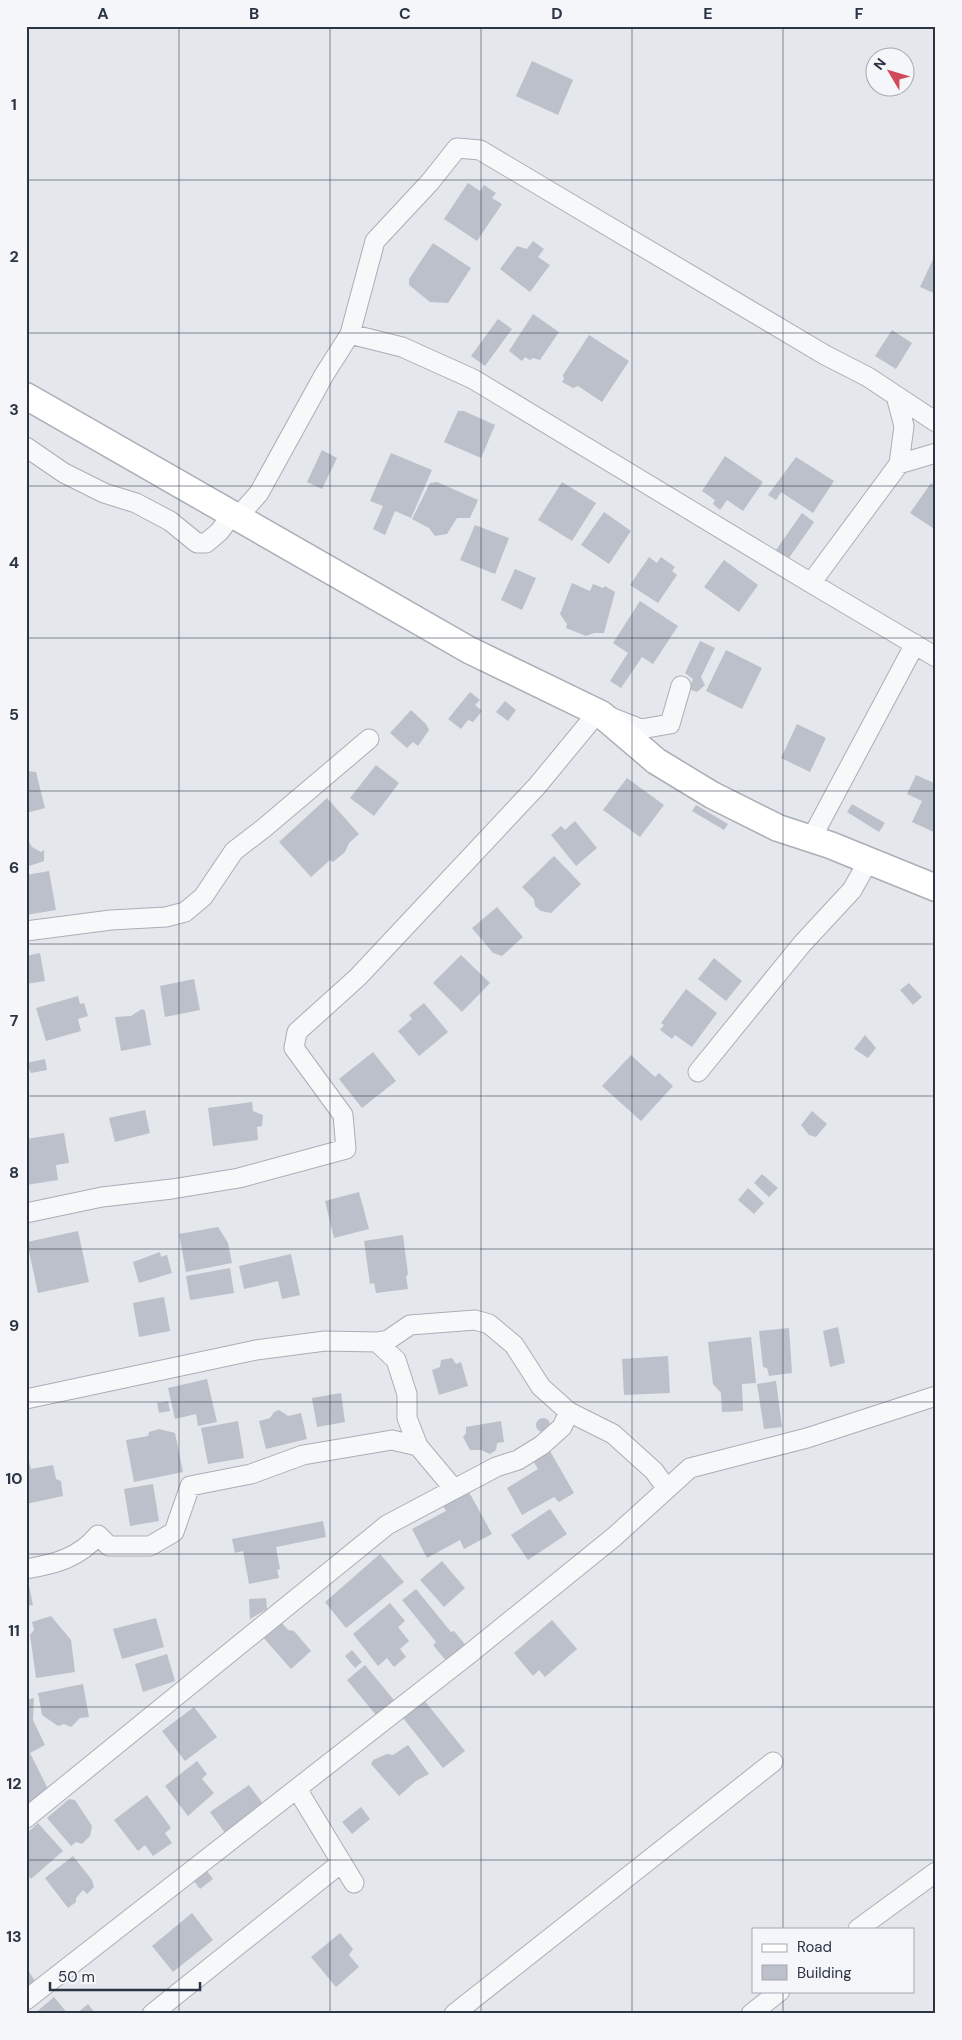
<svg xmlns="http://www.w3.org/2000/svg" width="962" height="2040" viewBox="0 0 962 2040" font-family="'DM Sans',sans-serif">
  <rect width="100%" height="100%" fill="#e4e7ec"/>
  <!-- building -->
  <path fill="#bbc0ca" d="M532,61L573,80L558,115L516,96Z
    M468,183L480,191L484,185L496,193L492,198L502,204L477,241L444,219Z
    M533,241L544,249L538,257L550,265L530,292L500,269L517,246L527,249Z
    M433,243L471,268L448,303L430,302L409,285V279Z
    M936,253V294L920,287Z
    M533,314L559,332L540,360L533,358L530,360L525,357L522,361L509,351Z
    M498,319L512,329L485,366L471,356Z
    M892,330L912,343L896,369L875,356Z
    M589,335L629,361L602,402L578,386L573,388L562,382L564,379L563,375Z
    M458,411H464L495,425L481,458L444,442Z
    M322,450L337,458L322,489L307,482Z
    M391,453L432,470L411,518L395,511L385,535L373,529L383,506L370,501Z
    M725,456L763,482L743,511L727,500L720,510L713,504L715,500L702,491Z
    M796,457L834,481L813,513L781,492L776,500L768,495Z
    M437,482L478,500L470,518H457L447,534L435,536L429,528L412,519L430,483Z
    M562,482L596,503L572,541L538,520Z
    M931,483L936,486V530L910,513Z
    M604,512L631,531L609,564L581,545Z
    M802,513L814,522L789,558L776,550Z
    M475,525L509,538L495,574L460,560Z
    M649,557L657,563L661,557L675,567L672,571L677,575L658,603L630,585Z
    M724,560L758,585L739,612L704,587Z
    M515,569L536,578L522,610L501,600Z
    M572,583L590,591L593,584L603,588L605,586L615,592L604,633H594L586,636L566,628L567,624L560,614Z
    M640,601L678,626L653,664L642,657L621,688L610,681L628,653L613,643Z
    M700,641L715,648L701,677L705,685L697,692L689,689L693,679L685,673Z
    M726,650L762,668L742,709L706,691Z
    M470,692L480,700L475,705L482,711L473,722L468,720L461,729L448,719Z
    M505,701L516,710L508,721L496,712Z
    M411,710L426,724L429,730L418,746L413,742L407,748L390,733Z
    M797,724L826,738L810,772L781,758Z
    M376,765L399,783L374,816L350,798Z
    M26,771L36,772L45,808L26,813Z
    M916,775L936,784V833L912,822L922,801L907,794Z
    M627,778L664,805L640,837L603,810Z
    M327,798L359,834L349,843L345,852L333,862L330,860L311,877L279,842Z
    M852,804L885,823L879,832L847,812Z
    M696,805L728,824L724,830L692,811Z
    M575,821L597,848L576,866L551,835L561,826L565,830Z
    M26,837L32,847L41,852L44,850V861L26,867Z
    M554,856L581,884L551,913L541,911L535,906L534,899L522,887Z
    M49,871L56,910L26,915V875Z
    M497,907L523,937L502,956L493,953L472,928Z
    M40,953L45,981L26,984V956Z
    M461,955L490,983L462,1012L433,983Z
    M714,958L742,981L726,1001L698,979Z
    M194,979L200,1010L165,1017L160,986Z
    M909,983L922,997L913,1005L900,990Z
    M686,989L717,1013L692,1047L675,1035L672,1039L660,1030L664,1025L661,1023Z
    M78,996L80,1004L84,1003L88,1016L78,1019L81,1031L46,1041L36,1008Z
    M424,1003L448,1032L419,1056L398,1031L412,1019L409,1015Z
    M142,1009L145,1011L151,1045L121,1051L115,1017L131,1016Z
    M865,1035L876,1048L868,1058L854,1049Z
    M373,1052L396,1081L362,1108L339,1079Z
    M631,1055L655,1077L659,1073L673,1086L641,1121L602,1086Z
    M45,1059L47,1070L31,1073L26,1063Z
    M252,1102L253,1111L263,1115L262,1126L257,1127L258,1140L213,1146L208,1108Z
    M145,1110L150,1133L115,1142L109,1118Z
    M812,1111L827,1124L816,1137L809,1135L801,1125Z
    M64,1133L69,1163L56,1165L58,1180L26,1185V1139Z
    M762,1174L778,1188L769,1197L754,1183Z
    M748,1188L764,1203L754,1214L738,1200Z
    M359,1192L369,1229L334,1238L325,1201Z
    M218,1227L228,1243L232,1263L186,1272L179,1234Z
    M78,1231L89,1282L38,1293L27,1242Z
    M403,1235L408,1274L406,1277L408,1289L376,1293L374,1283L370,1284L364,1241Z
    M160,1252L161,1257L167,1255L172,1273L139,1283L133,1262Z
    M291,1254L300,1295L282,1299L278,1281L244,1289L239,1266Z
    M230,1268L234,1293L190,1300L186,1276Z
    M164,1297L170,1331L139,1337L133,1303Z
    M838,1327L845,1363L830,1367L823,1331Z
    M789,1328L792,1373L769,1376L767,1368L763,1367L759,1331Z
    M751,1337L756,1383L742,1384L743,1411L722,1412L721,1393L713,1384L708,1342Z
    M668,1356L670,1393L624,1395L622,1359Z
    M452,1358L456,1364L461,1362L468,1386L439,1395L432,1370L440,1367L441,1360Z
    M207,1379L217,1422L198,1426L196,1414L175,1419L168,1388Z
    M776,1381L782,1427L764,1429L757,1384Z
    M341,1393L345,1422L317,1427L312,1398Z
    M168,1401L170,1411L159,1413L157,1403Z
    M279,1410L288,1416L301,1413L307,1439L266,1449L259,1421L270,1418L274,1412Z
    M536 1425a7 7 0 1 1 14 0a7 7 0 1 1-14 0Z
    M238,1421L244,1458L208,1464L201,1428Z
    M501,1421L504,1442L497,1443L496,1450L490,1454L481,1450H470L463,1437L466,1433V1427Z
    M159,1429L175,1433L183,1472L134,1482L126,1440L148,1436L149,1432Z
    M26,1450L31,1469L53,1465L56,1479L61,1481L63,1496L26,1504Z
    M550,1451L574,1493L559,1502L554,1497L522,1515L507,1488L538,1469L533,1461Z
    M153,1484L159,1521L130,1526L124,1489Z
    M469,1492L492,1534L464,1549L460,1540L427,1558L412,1529L446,1511L443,1506Z
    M550,1509L567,1534L528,1560L511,1535Z
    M323,1521L326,1537L276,1547L280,1569L277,1570L279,1578L249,1584L243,1551L235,1553L232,1539Z
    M380,1554L404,1582L346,1628L325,1602Z
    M442,1561L465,1588L444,1607L420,1580Z
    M26,1581H28L33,1605L26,1606Z
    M416,1589L451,1632L454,1631L468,1648L448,1663L433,1645L436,1642L402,1600Z
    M266,1598L267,1609L250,1619L249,1599Z
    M390,1603L405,1621L398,1627L409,1641L400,1649L406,1657L394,1667L387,1658L378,1666L353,1634Z
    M51,1616L71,1640L75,1672L36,1678L30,1635L34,1630L32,1622Z
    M156,1618L164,1647L122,1659L113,1629Z
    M552,1620L577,1649L545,1677L539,1670L533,1676L514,1653Z
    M280,1621L288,1630L294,1631L311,1651L291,1669L262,1636Z
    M352,1650L362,1662L355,1668L345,1656Z
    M167,1654L175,1681L143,1692L135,1664Z
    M365,1665L394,1700L376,1715L347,1680Z
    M83,1684L89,1717L80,1718L71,1727L64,1724L58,1726L42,1715L38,1693Z
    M34,1698L33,1720L45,1745L30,1753L49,1791L27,1803L26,1700Z
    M424,1700L465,1751L443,1768L403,1718Z
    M194,1707L217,1737L185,1761L162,1731Z
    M408,1745L429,1774L416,1781L399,1796L371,1764L373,1760L387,1754L393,1755Z
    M197,1761L207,1774L202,1779L214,1793L188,1816L165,1786Z
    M249,1785L264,1805L225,1833L210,1812Z
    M147,1795L171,1828L165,1833L172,1843L153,1856L145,1845L138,1851L114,1820Z
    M69,1799L75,1800L92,1826L90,1836L82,1844L76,1842L71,1846L47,1818Z
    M361,1807L370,1819L352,1834L342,1822Z
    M38,1823L63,1851L31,1879L26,1873V1834Z
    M73,1856L92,1880L94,1887L87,1894L83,1890L76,1898V1902L68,1908L45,1878Z
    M207,1871L213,1879L200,1889L194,1881Z
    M192,1913L213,1940L173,1972L152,1946Z
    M340,1933L353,1949L349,1955L359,1967L336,1987L311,1957Z
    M28,1970L38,1986L26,1994V1971Z
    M54,1997L68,2014H34Z
    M88,2004L96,2014H76Z"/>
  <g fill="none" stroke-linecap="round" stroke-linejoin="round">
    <defs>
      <path id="minor" d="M350,334L375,241L430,182L457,148L480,150L825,355L868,377L936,422
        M896,396L904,426L899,464
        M26,447L64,473L104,493L136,503L170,521L197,543H206L219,532L232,515
        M237,518L259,493L324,375L350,334L402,347L473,379L811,583L899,464L936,453
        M811,583L936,657
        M811,839L915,644
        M26,931L111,920L166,917L185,912L203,897L234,851L264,828L369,739
        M698,1072L802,944L852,890L869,860
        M26,1213L102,1197L172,1189L239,1178L346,1149L343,1115L294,1048L297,1032L358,977L537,786L598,712L641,729L670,724L681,686
        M377,1342L388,1340L410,1325L475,1320L489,1324L514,1345L541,1387L569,1412L613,1434L654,1471L667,1489
        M26,1399L256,1350L325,1341L377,1342L396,1360L407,1394V1418L418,1446L392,1440L327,1451L303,1455L251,1474L190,1486L174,1532L150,1546H109L98,1535C79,1558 55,1564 26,1569
        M418,1446L454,1489
        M297,1789L354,1883
        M26,1818L387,1525L496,1467L518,1460L542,1445L562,1427L569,1412
        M858,1929L936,1872
        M26,2000L468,1655L614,1537L690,1468L807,1438L936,1396
        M152,2014L336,1867L341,1861
        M454,2014L773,1762
        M751,2014L780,1991"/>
      <path id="secondary" d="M26,396L469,650L601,714L656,761L712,795L778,828L830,845L936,888"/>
    </defs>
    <!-- minor casing -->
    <use href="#minor" stroke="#a9aeb7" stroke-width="21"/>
    <!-- secondary casing -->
    <use href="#secondary" stroke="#a9aeb7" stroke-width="29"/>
    <!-- minor -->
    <use href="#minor" stroke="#f7f8fa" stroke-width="19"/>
    <!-- secondary -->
    <use href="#secondary" stroke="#fff" stroke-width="26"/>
  </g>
  <!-- grid -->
  <path fill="none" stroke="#2b3445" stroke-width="1" stroke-opacity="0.55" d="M179,26V2014M330,26V2014M481,26V2014M632,26V2014M783,26V1929M26,180H936M26,333H936M26,486H936M26,638H936M26,791H936M26,944H936M26,1096H936M26,1249H936M26,1402H936M26,1554H936M26,1707H936M26,1860H936M783,1991V2014"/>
  <!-- border -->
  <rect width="962" height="2040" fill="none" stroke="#f4f6f9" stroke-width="55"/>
  <!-- legend -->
  <rect x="752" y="1928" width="162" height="65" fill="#f4f6f9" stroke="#a4a8b1"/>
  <rect x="762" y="1944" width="25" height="8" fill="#ffffff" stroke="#a4a8b1"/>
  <text x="797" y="1952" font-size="15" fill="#2b3445">Road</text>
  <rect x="762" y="1965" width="25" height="15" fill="#bbc0ca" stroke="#a4a8b1"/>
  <text x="797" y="1978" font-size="15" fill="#2b3445">Building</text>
  <!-- north arrow -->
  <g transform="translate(890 72) rotate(308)"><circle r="24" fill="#f4f6f9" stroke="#a4a8b1"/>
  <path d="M0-4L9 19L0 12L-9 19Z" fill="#d1495b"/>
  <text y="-8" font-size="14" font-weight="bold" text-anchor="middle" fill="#2b3445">N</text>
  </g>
  <!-- scale -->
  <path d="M50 1982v8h150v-8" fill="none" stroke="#2b3445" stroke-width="2.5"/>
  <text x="58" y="1982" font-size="15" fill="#2b3445" stroke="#f4f6f9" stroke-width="4" paint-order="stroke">50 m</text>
  <rect x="28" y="28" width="906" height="1984" fill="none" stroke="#2b3445" stroke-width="2"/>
  <g font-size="16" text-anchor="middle" font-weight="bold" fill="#2b3445">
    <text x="103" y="19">A</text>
    <text x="254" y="19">B</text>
    <text x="405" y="19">C</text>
    <text x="557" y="19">D</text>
    <text x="708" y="19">E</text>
    <text x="859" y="19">F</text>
    <text x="14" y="110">1</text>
    <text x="14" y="262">2</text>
    <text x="14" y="415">3</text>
    <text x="14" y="568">4</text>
    <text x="14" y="720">5</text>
    <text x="14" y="873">6</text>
    <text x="14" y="1026">7</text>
    <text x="14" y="1178">8</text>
    <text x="14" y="1331">9</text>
    <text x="14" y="1484">10</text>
    <text x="14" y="1636">11</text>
    <text x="14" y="1789">12</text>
    <text x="14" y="1942">13</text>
  </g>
</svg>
